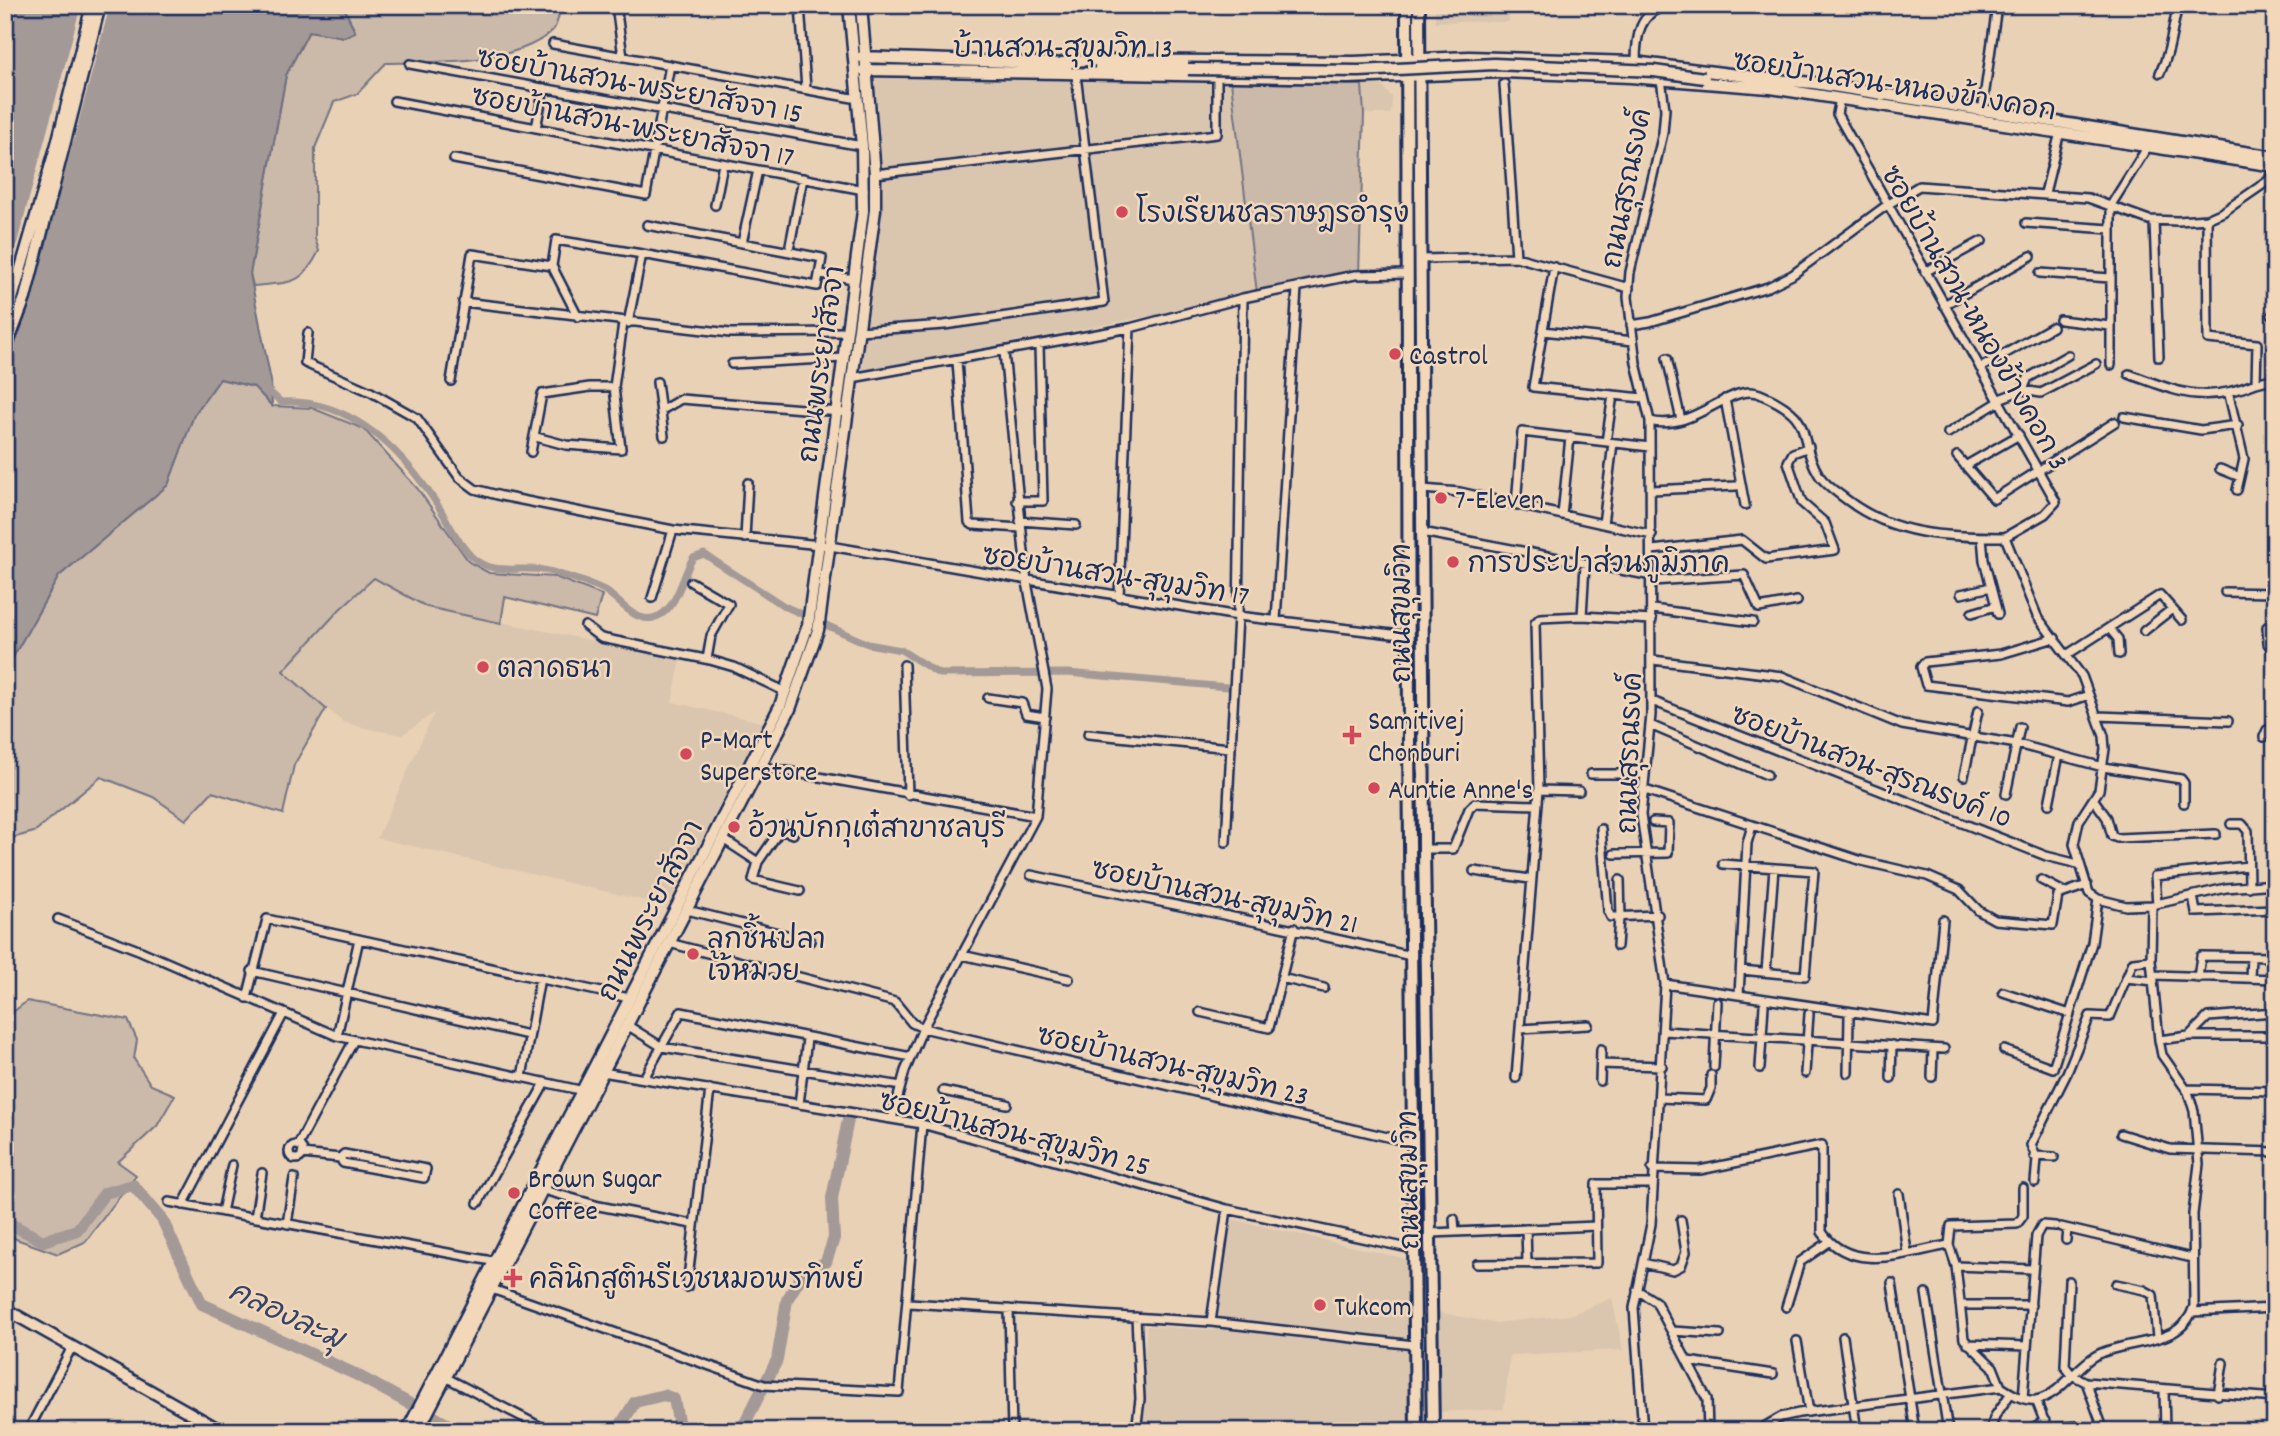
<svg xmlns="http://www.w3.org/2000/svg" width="2280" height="1436" viewBox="0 0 2280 1436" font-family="Dekko,'Playpen Sans Thai',sans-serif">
  <rect width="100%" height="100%" fill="#e9d1b5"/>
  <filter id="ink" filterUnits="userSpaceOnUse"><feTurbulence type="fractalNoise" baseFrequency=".0143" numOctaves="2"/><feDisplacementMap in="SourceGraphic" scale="14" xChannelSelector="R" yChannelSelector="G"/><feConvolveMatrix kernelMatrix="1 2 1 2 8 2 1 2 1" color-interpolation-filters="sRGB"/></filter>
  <g filter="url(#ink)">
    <!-- built -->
    <path fill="#dac5af" d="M1435,5H1508L1509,22H1435Z
      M875,75L1381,85L1392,97L1391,114H1364L1359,276L861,371L884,191Z
      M374,578L428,607L681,659L672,702L766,723L743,760L667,906L377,838L434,713L402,735L364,728L343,722L283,672L340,609Z
      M1231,1219L1407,1259L1410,1431H1139L1147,1326L1215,1330Z
      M1612,1298L1623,1350L1510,1355L1504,1409L1438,1412L1437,1312L1494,1323L1570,1315Z"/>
    <!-- green -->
    <path fill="#cbb9a9" stroke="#737484" stroke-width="2" d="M343,5H561C559,13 558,25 553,30C518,65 432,62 386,63L357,94L334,102L315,148V238L319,251C301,287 290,282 253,286L250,274L286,75L309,31L344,37L355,31Z
      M1231,82L1362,85L1364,114L1359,274L1257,293Z
      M220,379L254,387L272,406L312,408L364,429L418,489L469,562L489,573L555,577L602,595L595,619L505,597L501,623L427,607L374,578L340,609L283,671L326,709L294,765L283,814L212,792L186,820L153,797L101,777L34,832L12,838L5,847V671L59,576L168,485L194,415Z
      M27,1001L128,1020L137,1040L134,1059L151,1085L175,1095L157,1126L118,1162L136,1175L85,1242L58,1254L16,1239L5,1231V1012H13Z"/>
    <!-- water -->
    <path fill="#a39997" stroke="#6d6f80" stroke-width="2" d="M5,5H343L355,32L344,37L309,31L286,75L250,274L271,381L272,406L254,387L220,379L194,415L168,485L59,576L5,671Z"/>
    <!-- pier -->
    <path fill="#e9d1b5" d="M81,5H110L34,288L5,376V288Z"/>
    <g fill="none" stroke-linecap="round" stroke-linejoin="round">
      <!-- canal -->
      <path stroke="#a39997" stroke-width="7" d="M271,393L281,402C351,398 401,449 437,504C448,521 458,544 472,557C492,576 519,566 543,570C552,571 561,575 569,577C580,581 594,584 604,590C619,599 633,622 653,618C677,613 682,575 693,558L704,554L784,606L868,644L901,650L939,674L1068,673L1227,687"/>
      <!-- river -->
      <path stroke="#a39997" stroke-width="12" d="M5,1221L43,1241L77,1230L105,1193L133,1185L162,1219L202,1304L355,1374L460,1431
        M617,1431L635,1402L664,1395L674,1399L680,1431
        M741,1431L777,1360L787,1300L802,1275L826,1262L834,1238L832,1198L848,1120"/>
      <defs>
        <path id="street" d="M616,5L623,57
          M800,5L806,89
          M553,44L858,99
          M1636,62C1636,36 1639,12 1668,5
          M410,64L862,146
          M2160,73C2171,51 2172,29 2178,5
          M1504,84L1516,257
          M1840,98L1837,114L2056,502L2045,514L2005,537
          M394,101L864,190
          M1982,112L1996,13
          M536,128L544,88
          M454,159L646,195L670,65
          M875,174L1217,134V76
          M2045,193L2060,132
          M715,205L723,164
          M2154,221L2159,357
          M2026,223L2110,229
          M742,243L758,170
          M790,245L803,178
          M642,254L817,286L822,258L647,225
          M1420,259L1516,257L1629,288
          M552,266L578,317
          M1554,267L1533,387L1643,398
          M1925,272L1982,241
          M2040,273L2110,278
          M820,274L854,279
          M463,302L730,333L847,332
          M1944,305L2031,256
          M2272,315L2275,314
          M2060,320L2110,326
          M1631,325L1650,322L1768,287L1792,275L1887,205L1919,186L2088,198L2149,220L2178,221L2207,219L2223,212L2268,181L2275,168
          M859,331L944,325L1104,302L1076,75
          M1543,331L1633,341
          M308,333L305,363L371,392L417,418L459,477L475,489L501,496L673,530L830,546L1238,616L1409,636
          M1667,358L1681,420
          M957,361L969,522L973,525L1021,528
          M732,364L844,358
          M2111,365V205L2150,143
          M1980,368L2052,327
          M2129,374C2179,392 2204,405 2256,383L2257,344L2208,339L2207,219
          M852,378L1130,328L1243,298L1355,275L1408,274
          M451,381L472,254L552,266L556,240L642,254L628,323
          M657,382L664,436
          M2256,383L2275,378
          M2023,390L2028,378L2068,355
          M2229,395L2244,459L2237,490
          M1725,399L1745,505
          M1999,399L2023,390L2041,393L2096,364
          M662,410L681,399L840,412
          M2124,417L2201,430L2238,425
          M1650,421C1694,433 1731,381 1760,394C1819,419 1794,434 1819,475C1825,485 1838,493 1847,500C1894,536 1948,537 2005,537
          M1948,433L2000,401
          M536,437L566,445L621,449L614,387L623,323
          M1606,442L1613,395
          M531,452L542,394L590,387H614
          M1957,456L1994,499L2115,422
          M1965,466L2019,435
          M2220,469L2240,477
          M1422,489L1460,492L1652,535
          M1651,490L1736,486
          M1017,501H1043L1039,345
          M1516,504L1522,432L1650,447
          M1562,515L1570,437
          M1020,521L1076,525
          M1603,524L1613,443
          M1422,532L1652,576
          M1982,537L1984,560L1998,614
          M745,538L748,483
          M1652,550L1742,540L1766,559L1835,550L1825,523L1802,503L1788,462L1793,453L1809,447
          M1652,581L1744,575L1759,608L1797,601
          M691,582L729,604L711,636L707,659
          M2225,592L2275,593
          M1961,594L1991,587
          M1119,597L1130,328
          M652,598L673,530
          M1652,609L1753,622
          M1972,613L1996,606
          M1582,616L1585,565
          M1276,620L1297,288
          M585,626L601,638L710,660L734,667L786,692
          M2267,627L2268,644L2275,648
          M2109,628L2118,639L2119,654
          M2144,631L2172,609
          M2055,638L2001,654L1925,662L1921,667L1926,685L2068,702L2089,695
          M2068,654L2160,595L2182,620
          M1653,660L1782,676L1902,725L2017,744L2103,767L2181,779L2184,783V803
          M904,665L908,795
          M988,698L1022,703L1026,714L1045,717
          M1652,701L2046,856L2078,864
          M2098,716L2228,721
          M1650,725L1767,775
          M1088,734L1230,748
          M2264,737L2267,730L2275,728
          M758,766L1036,816
          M1591,774H1644
          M1964,776L1978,711
          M1642,789L1862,861L1927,876L1959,890L1979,911L1995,920L2053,925L2058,895L2087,885
          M1539,790L1579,791
          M2006,794L2020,727
          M2094,800L2107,818L2112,836L2117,838L2216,834
          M2049,804L2059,755
          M2231,824H2242L2248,831L2249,887
          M783,826L758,862L753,880L800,891
          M1601,829L1608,911L1611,917L1658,915
          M780,830L793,834
          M723,839L758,862
          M1226,842L1238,616L1243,298
          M1424,849H1453L1469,809L1475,803L1536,805
          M1614,854L1668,853L1669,823L1653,822
          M1723,864L1814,871L1805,976L1741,970
          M1474,871L1530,879
          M1031,875C1158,902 1284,926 1411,956
          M1620,880L1621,918
          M2041,880L2062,891
          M2193,896L2196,912L2275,909
          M2157,904L2155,876L2248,866
          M2152,905L2226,888L2275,884
          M687,910L810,941
          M58,919L141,951L337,1036L584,1091
          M669,943L895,1002L912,1023L923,1028L1413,1143
          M1617,946L1619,918
          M962,955L1069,979
          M252,971L528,1035
          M1766,972L1774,868
          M2154,975L2275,979
          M1281,978L1324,988
          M2126,978L2154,981
          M2198,978L2201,956L2275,957
          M2250,978L2251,957
          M1665,984L1933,1024L1943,920
          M2003,992L2070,1014
          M1739,995L1747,843L1752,826
          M247,998L267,919L629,998
          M1200,1012L1269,1028L1294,928
          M627,1025L662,1047L901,1086
          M1520,1029L1588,1025
          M1664,1031L1944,1049
          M337,1036L359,939
          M2189,1036L2208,1017L2275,1012
          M2159,1040L2189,1036H2275
          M2004,1050L2053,1068L2092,943L2098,899
          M1601,1064L1662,1066
          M1714,1067L1717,1002
          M1760,1068L1764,1005
          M602,1072L922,1124L1227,1209L1413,1249
          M1805,1073L1809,1014
          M1848,1073L1849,1016
          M522,1077L540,978
          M1932,1077L1933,1049
          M644,1078L681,1012L911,1057
          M1516,1078L1539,790L1535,623L1540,618L1582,616L1652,620
          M1891,1078L1892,1045
          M1600,1081L1601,1049
          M2186,1089L2275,1091
          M943,1091L1007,1104
          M1659,1098L1706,1100L1711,1088V1075
          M799,1104L807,1039
          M892,1119L905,1071L923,1028L1036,816L1047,689L1027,582L1004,352
          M2121,1134L2170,1149L2275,1152
          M298,1145L354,1040
          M289 1152a7 7 0 1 1 14 0a7 7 0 1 1-14 0Z
          M302,1154L340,1158L344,1154L426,1169L424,1178L343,1163L340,1158
          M2034,1156L2054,1157
          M1652,1169L1700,1170L1822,1145V1232C1852,1275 1907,1252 1949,1245L1956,1266L1964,1339L1993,1367L2001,1387C2011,1393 2024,1402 2036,1400C2061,1395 2076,1366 2097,1355C2130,1338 2182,1348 2194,1306L2193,1214L2199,1164L2194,1111L2188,1092L2162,1055L2159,1040L2151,960L2152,905L2126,906L2098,899L2089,893L2074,844L2079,821L2099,790L2105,749L2104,736L2082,676L2037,616L2005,537
          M2035,1182L2037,1159L2031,1145L2067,1073L2090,1016L2110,1017L2133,962L2151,960
          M540,1189L599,1206L692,1224
          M1899,1194L1907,1252
          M169,1202L492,1261
          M478,1203L545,1083
          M183,1205L283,1015
          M222,1212L232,1165
          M255,1218L262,1173
          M1454,1219L1455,1232
          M287,1224L294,1178
          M2061,1227L2192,1258
          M1526,1229L1527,1263
          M1431,1233L1596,1226
          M2066,1240L2067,1229
          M1949,1245L1951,1226L2017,1224L2023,1216V1188
          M1643,1263L1673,1270L1681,1266L1686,1252L1681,1220
          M1477,1264L1597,1263L1596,1184H1651
          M1956,1266L2031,1269
          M2069,1281L2065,1366L2072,1375L2086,1382L2275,1398
          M1892,1283L1915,1431
          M2116,1284L2144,1290L2153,1295L2157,1338
          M687,1287L710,1089
          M489,1288L764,1385L899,1392L922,1124
          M1637,1290L1656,1302L1707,1399L1708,1431
          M1926,1293L1948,1431
          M909,1303L1211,1322L1414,1345
          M1960,1305H2031
          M1786,1307L1800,1262L1829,1242
          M1009,1309L1012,1431
          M2192,1312L2275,1308
          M1136,1317L1140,1399L1136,1431
          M1211,1322L1227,1209
          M1672,1331L1720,1334
          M1843,1337L1857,1431
          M1797,1341L1809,1412
          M1968,1344L2027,1346
          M1688,1361L1773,1374
          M445,1377L547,1430
          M2086,1382L2104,1431
          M2164,1389L2165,1431
          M2218,1395L2223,1363
          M2023,1398L2036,1236L2042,1225L2055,1226
          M2036,1400L2048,1431
          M2047,1428L2078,1426
          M28,1431L72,1347
          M1643,1431L1634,1308L1651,1224L1665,984L1641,815L1651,715L1650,421L1636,363L1628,297L1630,272L1663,133L1665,109L1661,79
          M1757,1431L1781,1417L1799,1413L2001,1387
          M1990,1431L1995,1416L2011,1393
          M2027,1431L2045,1421"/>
        <path id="secondary" d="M862,57L1068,64
          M1062,63L1084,60L1354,62L1469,57L1634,62L1770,79
          M1100,67L1188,69
          M864,70L1066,73
          M1062,73L1348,78L1503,72L1630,77L1769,88
          M1764,79L1814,83L2275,157
          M1764,87L2275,166
          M5,323L57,144L92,5
          M5,351L25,298L100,5
          M5,1309L222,1431
          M407,1431L780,706L808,625L863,211L862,146L849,5
          M418,1431L790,709L818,630L875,210V174L861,5"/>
        <path id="primary" d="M1407,5L1409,745L1416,1431
          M1419,5L1424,849L1433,1431"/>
      </defs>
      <!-- street casing -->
      <use href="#street" stroke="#1b2f5e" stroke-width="12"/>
      <!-- secondary casing -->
      <use href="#secondary" stroke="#1b2f5e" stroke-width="15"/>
      <!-- primary casing -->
      <use href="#primary" stroke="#1b2f5e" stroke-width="16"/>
      <!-- street -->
      <use href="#street" stroke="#f2d8b9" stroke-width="7"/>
      <!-- secondary -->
      <use href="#secondary" stroke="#f2d8b9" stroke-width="10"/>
      <!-- primary -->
      <use href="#primary" stroke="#f2d8b9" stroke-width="10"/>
      <defs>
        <path id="secondary-bridge" d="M1188,69L1359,71L1494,64L1654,71L1704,78"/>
      </defs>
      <!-- secondary-bridge casing -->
      <use href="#secondary-bridge" stroke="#1b2f5e" stroke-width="15" stroke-linecap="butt"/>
      <!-- secondary-bridge -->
      <use href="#secondary-bridge" stroke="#f2d8b9" stroke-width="10"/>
    </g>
  </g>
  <!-- markers -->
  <g fill="#d1495b" stroke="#f2d8b9" stroke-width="2.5">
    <circle cx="1122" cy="212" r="7"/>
    <circle cx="1395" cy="354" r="7"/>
    <circle cx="1441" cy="498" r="7"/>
    <circle cx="1453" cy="562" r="7"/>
    <circle cx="483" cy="667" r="7"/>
    <path d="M1348.5 724.5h7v7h7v7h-7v7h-7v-7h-7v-7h7z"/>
    <circle cx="686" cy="754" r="7"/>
    <circle cx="1374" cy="788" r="7"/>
    <circle cx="734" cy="827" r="7"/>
    <circle cx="693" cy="954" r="7"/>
    <circle cx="514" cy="1193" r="7"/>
    <path d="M509.5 1267.5h7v7h7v7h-7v7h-7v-7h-7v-7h7z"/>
    <circle cx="1320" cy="1305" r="7"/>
  </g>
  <g text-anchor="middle" stroke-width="5" stroke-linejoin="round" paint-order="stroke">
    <!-- street labels -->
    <g font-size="28" fill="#1b2f5e" stroke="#f2d8b9">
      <text x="1063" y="57">บ้านสวน-สุขุมวิท 13</text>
      <text transform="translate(640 84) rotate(10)" y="10">ซอยบ้านสวน-พระยาสัจจา 15</text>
      <text transform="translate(1895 84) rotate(9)" y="10">ซอยบ้านสวน-หนองข้างคอก</text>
      <text transform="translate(633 125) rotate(11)" y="10">ซอยบ้านสวน-พระยาสัจจา 17</text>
      <text transform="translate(1625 188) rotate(-79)" y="10">ถนนสุรณรงค์</text>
      <text transform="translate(1976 317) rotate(60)" y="10">ซอยบ้านสวน-หนองข้างคอก 3</text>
      <text transform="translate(820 364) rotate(-82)" y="10">ถนนพระยาสัจจา</text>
      <text transform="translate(1116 574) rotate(9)" y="10">ซอยบ้านสวน-สุขุมวิท 17</text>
      <text transform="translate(1400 613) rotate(-90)" y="10">ถนนสุขุมวิท</text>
      <text transform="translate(1628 753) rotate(-88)" y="10">ถนนสุรณรงค์</text>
      <text transform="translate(1872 765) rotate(21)" y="10">ซอยบ้านสวน-สุรณรงค์ 10</text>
      <text transform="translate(1225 895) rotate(12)" y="10">ซอยบ้านสวน-สุขุมวิท 21</text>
      <text transform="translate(649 910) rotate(-63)" y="10">ถนนพระยาสัจจา</text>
      <text transform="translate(1173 1064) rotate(13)" y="10">ซอยบ้านสวน-สุขุมวิท 23</text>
      <text transform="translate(1015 1132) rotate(14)" y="10">ซอยบ้านสวน-สุขุมวิท 25</text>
      <text transform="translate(1407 1180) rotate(-91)" y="10">ถนนสุขุมวิท</text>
    </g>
    <!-- poi labels -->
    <g font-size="28" fill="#1b2f5e" stroke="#f2d8b9" text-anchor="start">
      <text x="1136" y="222">โรงเรียนชลราษฎรอำรุง</text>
      <text x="1409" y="364">Castrol</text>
      <text x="1455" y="508">7-Eleven</text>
      <text x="1467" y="572">การประปาส่วนภูมิภาค</text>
      <text x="497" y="677">ตลาดธนา</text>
      <text x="1368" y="729">Samitivej<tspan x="1368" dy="32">Chonburi</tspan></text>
      <text x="700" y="748">P-Mart<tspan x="700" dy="32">Superstore</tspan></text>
      <text x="1388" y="798">Auntie Anne's</text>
      <text x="748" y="837">อ้วนบักกุเต๋สาขาชลบุรี</text>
      <text x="707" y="948">ลูกชิ้นปลา<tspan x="707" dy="32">เจ้หมวย</tspan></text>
      <text x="528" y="1187">Brown Sugar<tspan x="528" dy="32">Coffee</tspan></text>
      <text x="529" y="1288">คลินิกสูตินรีเวชหมอพรทิพย์</text>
      <text x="1334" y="1315">Tukcom</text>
    </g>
    <!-- water labels -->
    <g font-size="30" font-style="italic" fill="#364469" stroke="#f2d8b9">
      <text transform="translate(287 1314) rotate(25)" y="10">คลองละมุ</text>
    </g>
  </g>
  <!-- margin -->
  <rect width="2280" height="1436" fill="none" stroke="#f2d8b9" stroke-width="28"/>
  <rect x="14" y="14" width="2252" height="1408" fill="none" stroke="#1b2f5e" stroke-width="2.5" filter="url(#ink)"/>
</svg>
